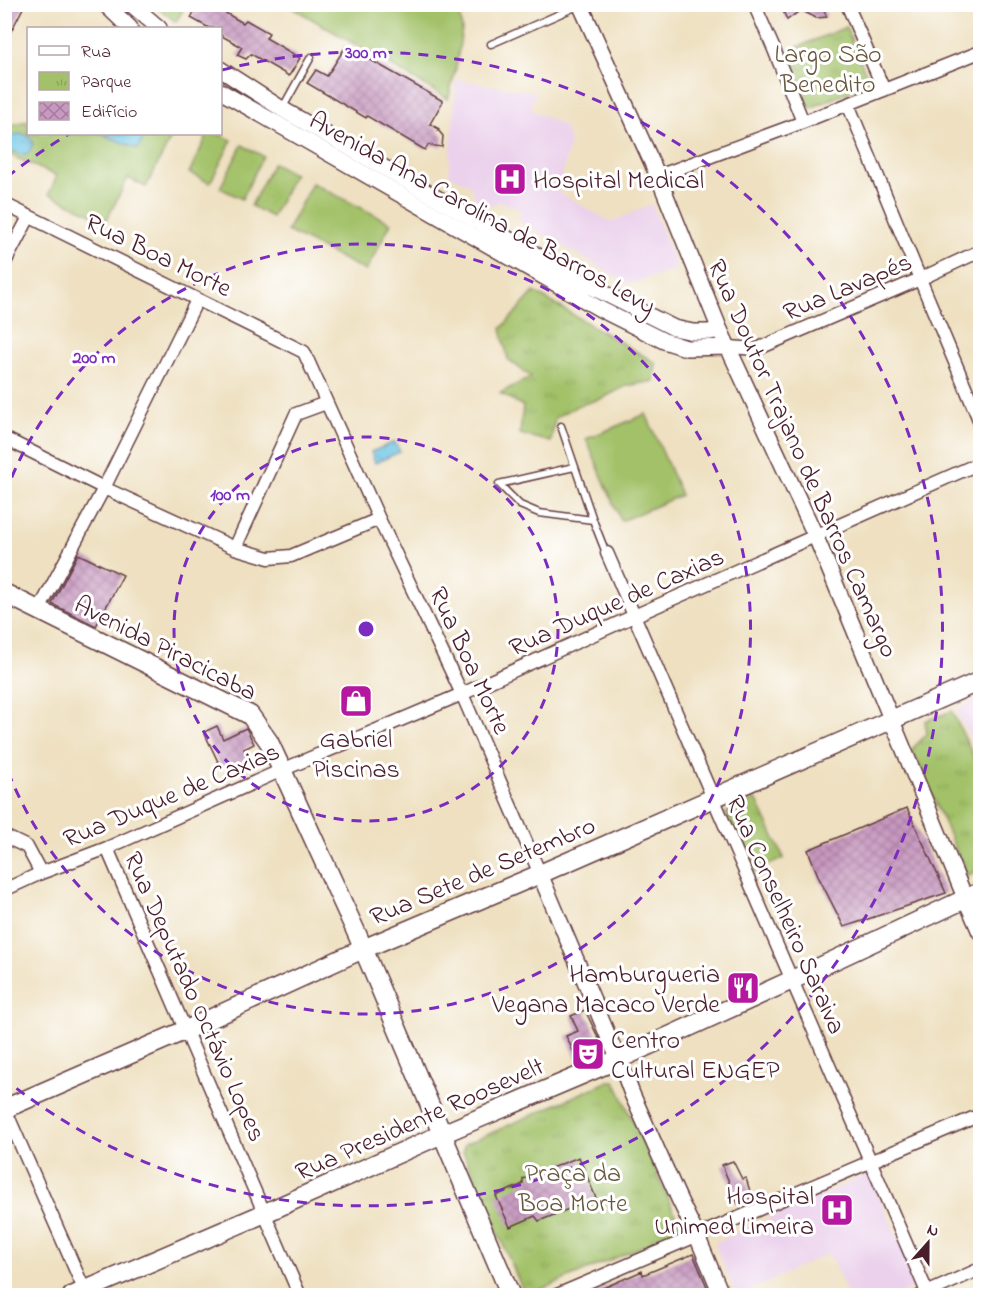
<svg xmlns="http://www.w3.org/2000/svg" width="985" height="1300" viewBox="0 0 985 1300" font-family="'Indie Flower',sans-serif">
  <defs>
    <pattern id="park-tufts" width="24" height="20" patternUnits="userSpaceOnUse" patternTransform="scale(1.5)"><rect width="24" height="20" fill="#a2c168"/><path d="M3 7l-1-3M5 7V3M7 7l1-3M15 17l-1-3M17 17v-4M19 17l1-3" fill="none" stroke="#8da55a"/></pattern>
    <pattern id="water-ripples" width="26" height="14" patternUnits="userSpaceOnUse" patternTransform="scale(1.5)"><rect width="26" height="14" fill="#65c2e3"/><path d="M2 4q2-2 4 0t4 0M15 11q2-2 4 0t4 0" fill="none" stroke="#59a6c3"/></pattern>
    <pattern id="building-cross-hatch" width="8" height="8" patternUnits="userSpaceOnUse" patternTransform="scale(1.5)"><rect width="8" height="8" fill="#c798c0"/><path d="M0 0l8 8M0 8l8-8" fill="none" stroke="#a47b9c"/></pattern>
  </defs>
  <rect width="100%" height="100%" fill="#fff"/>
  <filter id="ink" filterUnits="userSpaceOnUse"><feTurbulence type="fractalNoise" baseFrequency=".0167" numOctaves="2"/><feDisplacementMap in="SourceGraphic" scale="12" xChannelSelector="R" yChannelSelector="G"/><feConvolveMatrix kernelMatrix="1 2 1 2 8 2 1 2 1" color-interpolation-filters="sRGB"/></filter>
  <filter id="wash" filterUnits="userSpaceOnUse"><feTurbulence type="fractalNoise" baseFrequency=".008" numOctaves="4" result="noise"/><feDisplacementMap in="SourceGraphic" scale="24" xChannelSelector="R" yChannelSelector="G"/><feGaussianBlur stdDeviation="1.35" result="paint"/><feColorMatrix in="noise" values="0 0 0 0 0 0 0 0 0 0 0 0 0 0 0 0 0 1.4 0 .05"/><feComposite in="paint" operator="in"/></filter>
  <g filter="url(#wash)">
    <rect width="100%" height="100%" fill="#eee0c0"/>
    <!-- built -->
    <path fill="#ebd1ec" d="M456,80L535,92L531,110L564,126L570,142L558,192L611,222L652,204L677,269L629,284L518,220L522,212L514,206L499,202L490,205L480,203L475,198L470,185L449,174Z
      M980,698V758L956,710Z
      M864,1176L870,1177L917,1282L916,1286L897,1295H848L830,1256L825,1255L741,1295L736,1293L715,1246L717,1242Z"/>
    <!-- green -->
    <path fill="#a2c168" stroke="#76704a" stroke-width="1.5" d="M154,5H186L176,22Z
      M288,5H458L462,29L456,68L448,99Z
      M28,121V134H173L146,187L128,178L106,221L49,194L57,176L10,155L5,156V126Z
      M208,134H218L232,140L210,183L189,173Z
      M242,145L263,156L242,199L220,188Z
      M273,163L294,174L272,217L251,206Z
      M312,183L391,223L366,271L287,231Z
      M646,414L681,495L621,521L586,439Z"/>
    <!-- park -->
    <path fill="url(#park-tufts)" stroke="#76704a" stroke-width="1.5" d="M846,27L870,83L810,108L786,52Z
      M534,292L656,363L654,381L626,386L603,398L577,406L555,418L551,442L520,434L523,406L500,393L531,377L508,359L501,329Z
      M952,711L980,770V869L967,876L912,749L927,734L925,721Z
      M756,799L784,858L754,872L726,813Z
      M609,1081H615L680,1225L679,1231L528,1295L524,1293L463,1152L464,1145Z"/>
    <!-- water -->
    <path fill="url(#water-ripples)" stroke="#587087" stroke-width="1.5" d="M22,134L26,135L32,140L33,144L29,153L21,155L9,149L5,148V136Z
      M102,134H145L138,149Z
      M395,442L400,452L375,463L371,452Z"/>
    <g id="blocks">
      <!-- building -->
      <path fill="url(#building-cross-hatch)" d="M4,4H25L4,45Z
        M198,4H210L243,23L246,20L269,33L266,38L300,58L289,76L251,54L246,59L237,55L242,47L220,35V28H209L191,18Z
        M780,4H821L827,17L816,18L801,10L787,20Z
        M346,46L443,101L430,124L439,129L438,130L443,136L442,147L428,145L425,150L367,116L366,118L307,83L316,70L327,76Z
        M78,554L123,575L96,626L52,604Z
        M217,726L223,739L246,728L254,744L244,749L253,766L234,774L230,764L221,768L204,732Z
        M907,808L946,893L844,927L819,878L808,850Z
        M585,1010L605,1052L579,1064L566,1036L578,1031L571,1016Z
        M579,1157L596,1198L539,1221L535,1216L510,1227L496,1196L523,1184V1179Z
        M733,1161L742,1179L746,1178L752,1198L738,1204L722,1165Z
        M693,1254L711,1296H585L642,1271L643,1275Z"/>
    </g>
  </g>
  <g filter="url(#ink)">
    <use href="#blocks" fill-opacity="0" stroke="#633c41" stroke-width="1.5"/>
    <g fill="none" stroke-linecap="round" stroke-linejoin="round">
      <defs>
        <path id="service" d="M491,44L580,5
          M282,109L311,57
          M561,426L593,520L606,553
          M499,484L520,505L539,513L593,520
          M499,484L574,467"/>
        <path id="minor" d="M754,4L773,47L803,122
          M847,4L884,90
          M848,104L920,279L980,422
          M658,176L803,122L980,52
          M4,204L304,352L379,519L462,694L540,874
          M4,264L29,217
          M729,347L757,349L920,279L980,251
          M4,438L104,488L235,548L269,558L291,556L379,519
          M235,548L296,414L326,403
          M607,553L927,1292
          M39,610L104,488L197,300
          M4,836L27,847L41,873
          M107,848L300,1296
          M4,890L41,873L107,848L282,770L462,694L634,616L980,463
          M4,1107L87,1296
          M555,1296L980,1115
          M920,1296L980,1269"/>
        <path id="tertiary" d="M105,4L130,28
          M131,4L159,28
          M580,4L658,176L720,330L816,537L966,900L980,932
          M220,69L282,109L590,286L674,328L693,332H709L720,330
          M220,91L600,309L664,341L686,348L729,347
          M540,874L611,1043L619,1059L632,1094L679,1199L697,1236L722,1296"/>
        <path id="secondary" d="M4,593L250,715L269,742L282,770L357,934L511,1296
          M4,1109L186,1030L363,949L540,874L980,681
          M72,1296L265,1213L442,1134L619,1059L792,980L980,892"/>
      </defs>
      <!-- service casing -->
      <use href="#service" stroke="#633c41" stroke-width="9"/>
      <!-- minor casing -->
      <use href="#minor" stroke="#633c41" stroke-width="15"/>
      <!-- tertiary casing -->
      <use href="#tertiary" stroke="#633c41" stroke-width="18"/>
      <!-- secondary casing -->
      <use href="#secondary" stroke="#633c41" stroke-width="21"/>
      <!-- service -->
      <use href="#service" stroke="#fff" stroke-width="6"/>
      <!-- minor -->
      <use href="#minor" stroke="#fff" stroke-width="12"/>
      <!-- tertiary -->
      <use href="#tertiary" stroke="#fff" stroke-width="15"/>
      <!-- secondary -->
      <use href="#secondary" stroke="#fff" stroke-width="18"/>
    </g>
  </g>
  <!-- distance rings -->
  <g fill="none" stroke="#7b2cbf" stroke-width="3" stroke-dasharray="10 8">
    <circle cx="366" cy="629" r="192"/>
    <path d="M5 494A385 385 0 1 1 5 764"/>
    <path d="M7 177A577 577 0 0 1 69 134M222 70A577 577 0 1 1 7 1081"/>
  </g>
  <!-- icons -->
  <defs>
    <symbol id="hospital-square" viewBox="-11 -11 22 22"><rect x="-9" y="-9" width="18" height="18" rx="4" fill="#b5179e" stroke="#fff"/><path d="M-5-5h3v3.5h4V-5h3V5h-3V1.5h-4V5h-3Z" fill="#fff"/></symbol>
    <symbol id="shop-square" viewBox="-11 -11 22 22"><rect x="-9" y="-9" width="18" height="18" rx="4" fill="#b5179e" stroke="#fff"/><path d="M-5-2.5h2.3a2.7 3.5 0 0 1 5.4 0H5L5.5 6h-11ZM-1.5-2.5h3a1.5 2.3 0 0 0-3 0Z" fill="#fff"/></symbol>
    <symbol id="restaurant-square" viewBox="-11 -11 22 22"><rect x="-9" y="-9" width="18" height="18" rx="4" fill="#b5179e" stroke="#fff"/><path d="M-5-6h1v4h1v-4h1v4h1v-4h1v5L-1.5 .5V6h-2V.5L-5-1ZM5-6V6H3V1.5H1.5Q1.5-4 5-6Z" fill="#fff"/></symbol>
    <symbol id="theatre-square" viewBox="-11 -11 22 22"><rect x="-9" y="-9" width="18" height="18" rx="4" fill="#b5179e" stroke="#fff"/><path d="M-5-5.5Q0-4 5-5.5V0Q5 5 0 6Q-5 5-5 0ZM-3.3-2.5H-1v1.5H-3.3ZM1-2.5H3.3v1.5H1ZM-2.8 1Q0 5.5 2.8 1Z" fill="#fff"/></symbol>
  </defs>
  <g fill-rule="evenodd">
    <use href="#hospital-square" x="491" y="160" width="38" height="38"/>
    <use href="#shop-square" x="337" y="682" width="38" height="38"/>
    <use href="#restaurant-square" x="724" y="969" width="38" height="38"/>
    <use href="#theatre-square" x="569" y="1035" width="38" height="38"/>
    <use href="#hospital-square" x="818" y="1191" width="38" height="38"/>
  </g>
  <g text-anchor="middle" stroke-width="6" stroke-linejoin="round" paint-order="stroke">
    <!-- park labels -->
    <g font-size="26" fill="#695840" stroke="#fff">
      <text x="828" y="62">Largo São<tspan x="828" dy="30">Benedito</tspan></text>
      <text x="573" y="1181">Praça da<tspan x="573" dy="30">Boa Morte</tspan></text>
    </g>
    <!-- poi labels -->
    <g font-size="26" fill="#4a1f2b" stroke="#fff" text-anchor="start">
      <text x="533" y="188">Hospital Medical</text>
      <text x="356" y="747" text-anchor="middle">Gabriel<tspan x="356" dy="30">Piscinas</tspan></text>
      <text x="720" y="982" text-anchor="end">Hamburgueria<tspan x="720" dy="30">Vegana Macaco Verde</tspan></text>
      <text x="611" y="1048">Centro<tspan x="611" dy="30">Cultural ENGEP</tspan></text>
      <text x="814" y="1204" text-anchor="end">Hospital<tspan x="814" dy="30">Unimed Limeira</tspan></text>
    </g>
    <!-- street labels -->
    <g font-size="26" fill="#4a1f2b" stroke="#fff">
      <text transform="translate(483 212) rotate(29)" y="9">Avenida Ana Carolina de Barros Levy</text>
      <text transform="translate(159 254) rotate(26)" y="9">Rua Boa Morte</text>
      <text transform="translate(847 286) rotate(-23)" y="9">Rua Lavapés</text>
      <text transform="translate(804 458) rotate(66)" y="9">Rua Doutor Trajano de Barros Camargo</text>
      <text transform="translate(616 601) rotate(-24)" y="9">Rua Duque de Caxias</text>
      <text transform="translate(166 647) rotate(27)" y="9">Avenida Piracicaba</text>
      <text transform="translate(471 660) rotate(65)" y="9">Rua Boa Morte</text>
      <text transform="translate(171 794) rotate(-23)" y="9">Rua Duque de Caxias</text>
      <text transform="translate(482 870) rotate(-23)" y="9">Rua Sete de Setembro</text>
      <text transform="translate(787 914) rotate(66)" y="9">Rua Conselheiro Saraiva</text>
      <text transform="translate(196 996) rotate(66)" y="9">Rua Deputado Octávio Lopes</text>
      <text transform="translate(419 1118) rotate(-24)" y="9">Rua Presidente Roosevelt</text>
    </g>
  </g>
  <circle cx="366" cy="629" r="9" fill="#7b2cbf" stroke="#fff" stroke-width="3"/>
  <g font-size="18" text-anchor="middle" font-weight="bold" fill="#7b2cbf" stroke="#fff" stroke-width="6" stroke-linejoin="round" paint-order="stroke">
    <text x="366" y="58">300 m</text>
    <text x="94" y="363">200 m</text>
    <text x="230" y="500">100 m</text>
  </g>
  <!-- margin -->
  <rect width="985" height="1300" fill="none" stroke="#fff" stroke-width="24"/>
  <!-- legend -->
  <rect x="27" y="27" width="195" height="108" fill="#ffffff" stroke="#b7a5aa" stroke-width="1.5"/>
  <rect x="39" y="46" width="30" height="9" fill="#ffffff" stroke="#b7a5aa" stroke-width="1.5"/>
  <text x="81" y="57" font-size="18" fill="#4a1f2b">Rua</text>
  <rect x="39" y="72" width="30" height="18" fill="url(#park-tufts)" stroke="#b7a5aa" stroke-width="1.5"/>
  <text x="81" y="87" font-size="18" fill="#4a1f2b">Parque</text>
  <rect x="39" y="102" width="30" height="18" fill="url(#building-cross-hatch)" stroke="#b7a5aa" stroke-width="1.5"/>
  <text x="81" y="117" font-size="18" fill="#4a1f2b">Edifício</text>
  <!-- north arrow -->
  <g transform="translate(928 1243) rotate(21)" stroke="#ffffff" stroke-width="4.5" paint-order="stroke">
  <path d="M0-4.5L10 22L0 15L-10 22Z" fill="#4a1f2b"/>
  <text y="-9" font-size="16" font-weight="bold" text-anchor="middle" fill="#4a1f2b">N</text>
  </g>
</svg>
